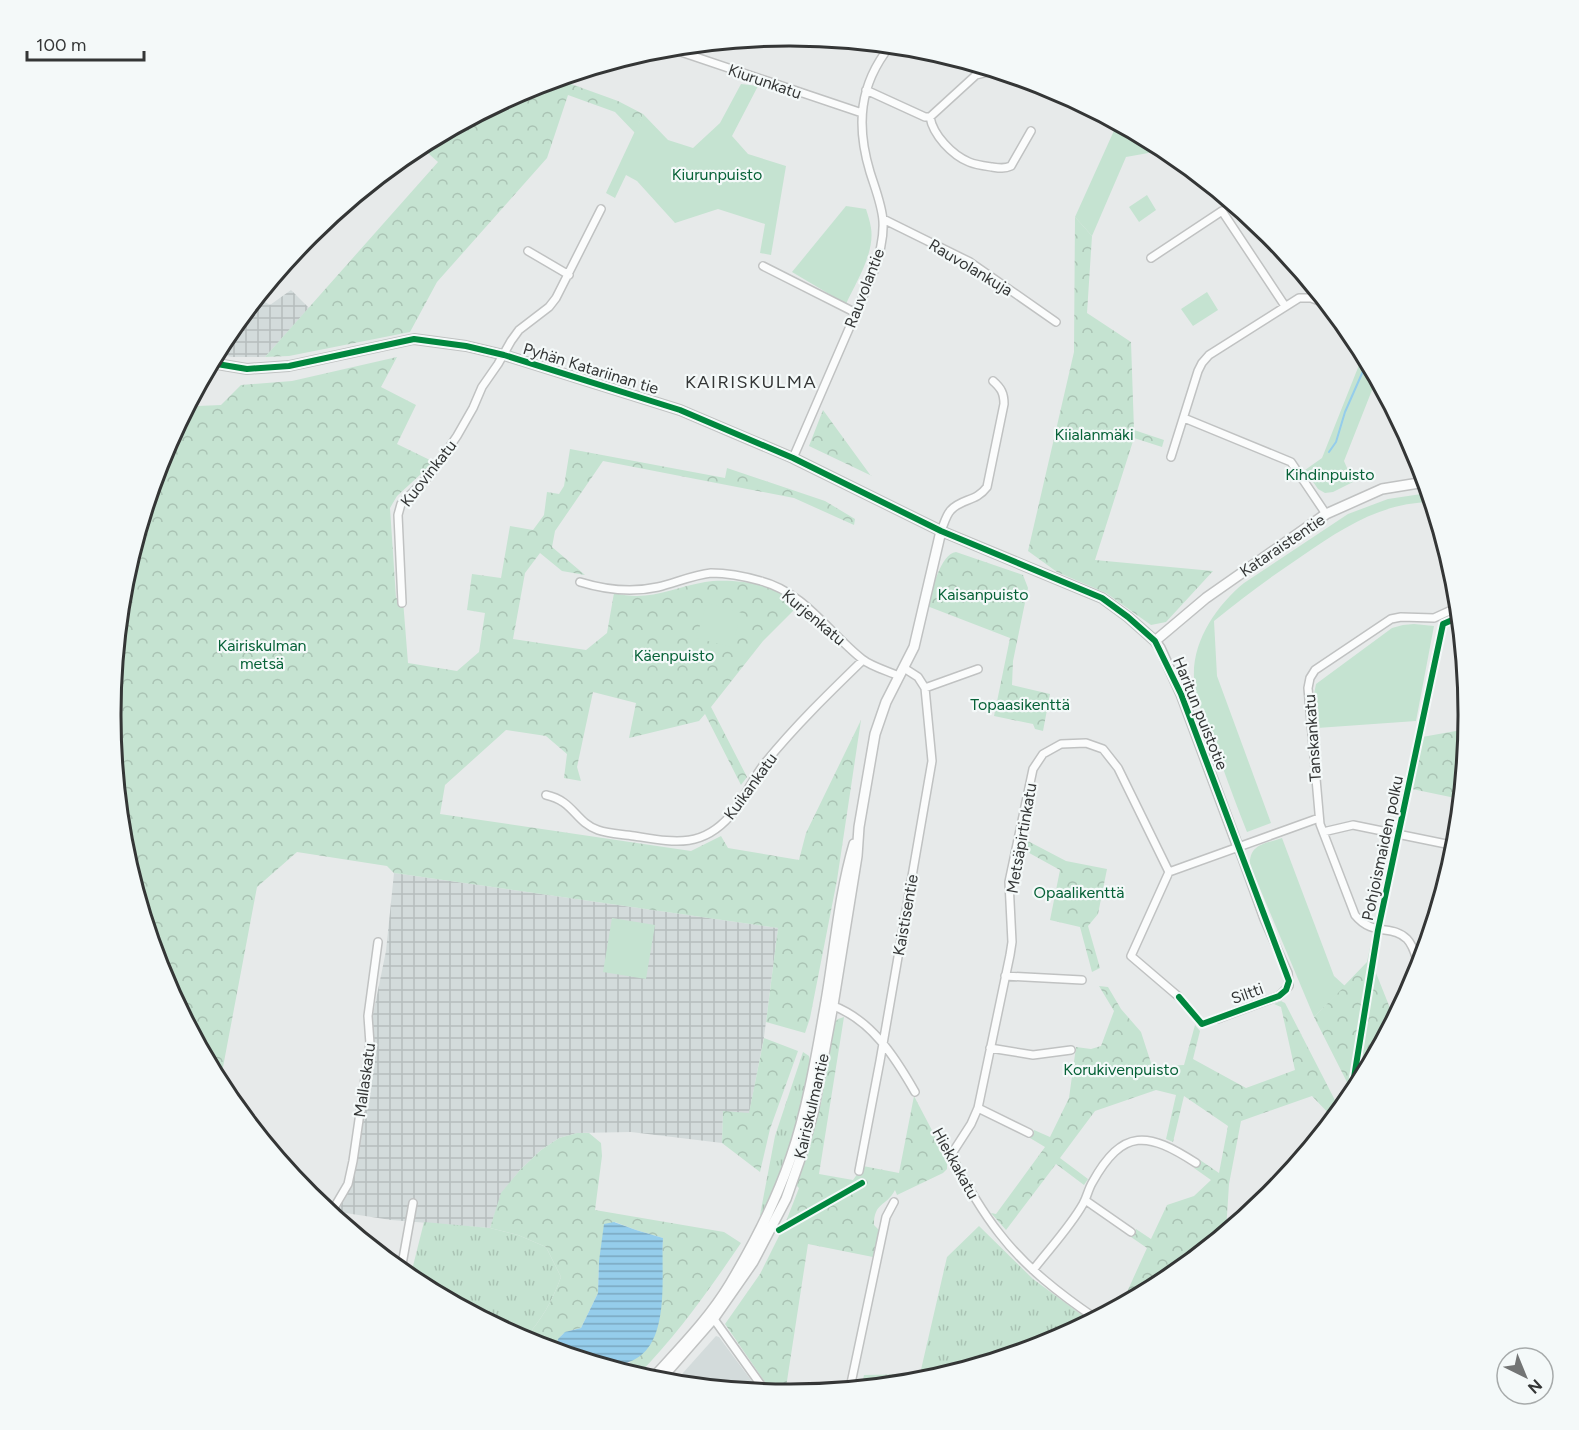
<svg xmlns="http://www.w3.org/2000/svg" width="1579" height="1430" viewBox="0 0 1579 1430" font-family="Figtree,sans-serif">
  <defs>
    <pattern id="industrial-grid" width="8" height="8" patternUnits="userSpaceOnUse" patternTransform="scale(1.5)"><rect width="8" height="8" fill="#d3dbdb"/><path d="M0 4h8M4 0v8" fill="none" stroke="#b6bdbd"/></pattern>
    <pattern id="grass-tufts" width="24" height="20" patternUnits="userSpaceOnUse" patternTransform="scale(1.5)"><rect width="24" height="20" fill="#c5e3d1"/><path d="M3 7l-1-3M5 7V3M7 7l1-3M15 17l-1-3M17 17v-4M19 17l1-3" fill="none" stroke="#aac3b4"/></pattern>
    <pattern id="forest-crowns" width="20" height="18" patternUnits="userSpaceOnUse" patternTransform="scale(1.5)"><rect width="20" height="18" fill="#c5e3d1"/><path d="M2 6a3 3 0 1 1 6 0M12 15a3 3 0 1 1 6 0" fill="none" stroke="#aac3b4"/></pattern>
    <pattern id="water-rules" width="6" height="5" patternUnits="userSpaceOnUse" patternTransform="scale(1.5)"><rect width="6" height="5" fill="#95cdeb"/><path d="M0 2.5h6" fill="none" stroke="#7aa7bf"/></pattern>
  </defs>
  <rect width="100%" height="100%" fill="#e7eaea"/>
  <!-- built -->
  <path fill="#d3dbdb" d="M716,1336L719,1337L759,1391L674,1383Z"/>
  <!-- industrial -->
  <path fill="url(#industrial-grid)" d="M291,290L309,308L265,357H231L217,353L225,337L258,298L270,305Z
    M394,873L778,928L764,1037L749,1114L723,1112L722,1143L631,1132L577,1133L559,1138L541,1150L520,1170L502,1193L490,1228L391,1220L339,1212L348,1184L370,1029L386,951Z"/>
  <!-- grass -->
  <path fill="url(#grass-tufts)" d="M803,1052L809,1056L810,1062L804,1096L786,1162L764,1216L760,1215L775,1136Z
    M424,1222L490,1228L518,1235L546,1247L561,1277C552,1301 542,1320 524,1339L410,1278Z
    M979,1226L1033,1279L1090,1321L1049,1342L922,1381L869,1386L862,1384L864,1375L920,1374L947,1257Z"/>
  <!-- forest -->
  <path fill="url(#forest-crowns)" d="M574,74L571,84L618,101L643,114L635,133L615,112L568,95L547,158L437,282L410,332L289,356L265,357L438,162L420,146L530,88Z
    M1075,217L1092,236L1087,313L1131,342L1134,430L1164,440L1162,447L1134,438L1095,560L1213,571L1166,622L1151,625L1106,593L1057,572L1028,551L1074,352Z
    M397,357L381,387L416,405L397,444L434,462L397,496L390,508L396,598L403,600L408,663L457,671L479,652L485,613L467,610L472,574L501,578L510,526L533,530L544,515L547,492L559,494L564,486L570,449L725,478L727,468L825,501L855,519L854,525L794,498L603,461L555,531L552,547L585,575L562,571L540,553L525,573L513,639L586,650L607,633L614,593C649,602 671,588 705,582C724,579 758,582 774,590C783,594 789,601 796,608L763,641L711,707L747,777L741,785L705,714L699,721L629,738L636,703L593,692L577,767L581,781L564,778L567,754L546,736L506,730L445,785L440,814L691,851L721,836L728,848L799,860L806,833L861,720L837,880L810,1018L805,1033L766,1022L778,928L394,873L387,866L297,852L257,887L220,1083L162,975L123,847L111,715L115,671L117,667L115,665L124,582L162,455L198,406L221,405L241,385L292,381Z
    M823,410L871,476H872L809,446Z
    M956,552L1023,575L1028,588L1013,661L1012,685L1050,694L1043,731L1035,729L1033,724L994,716L1010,638L927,606C932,592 940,554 956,552Z
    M1467,729L1460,799L1412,789L1422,737Z
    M1024,839L1066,861L1107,869L1098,914L1088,926L1100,968L1092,972L1080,927L1050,920L1060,870L1022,849Z
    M1380,939L1374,968L1394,1018L1353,1094L1314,1017L1367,962L1371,943Z
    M1099,986L1108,987L1121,1009L1141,1032L1152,1066L1184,1065L1195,1025L1200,1031L1193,1059L1246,1088L1295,1070L1281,1007L1274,1004L1281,1001L1285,1003L1340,1110L1333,1118L1312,1096L1241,1121L1229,1184L1226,1231L1166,1280L1147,1290L1142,1289L1139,1294L1122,1303L1147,1248L1131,1237L1136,1229L1151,1239L1167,1205L1194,1196L1211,1180L1194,1168L1200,1160L1219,1173L1228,1126L1184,1096L1173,1142L1166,1139L1176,1095L1156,1090L1095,1111L1060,1158L1088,1179L1084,1185L1056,1164L1006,1230L991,1213L996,1214L1045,1147L1030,1138L1034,1130L1050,1137L1069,1098L1076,1047L1091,1049L1101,1046L1114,1011Z
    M844,1017L819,1174L853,1180L863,1166L899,1173L914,1096L947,1159V1169L943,1173L897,1195L895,1190C886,1207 874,1202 874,1225L879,1230L873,1257L808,1244L785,1394L776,1393L767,1385L725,1324L760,1274L785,1224L799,1188L796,1185L821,1103L834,1023L838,1019Z
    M764,1038L798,1051L770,1129L760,1172L722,1143L723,1111L749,1113Z
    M577,1133H589L601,1143L602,1156L595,1210L724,1232L741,1243C709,1290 678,1334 638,1375L604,1365L630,1363L662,1253L663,1238L636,1230L615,1222L599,1261L598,1293L581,1328C565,1332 559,1332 556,1350L524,1339C542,1320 552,1301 561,1277L546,1247L518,1235L490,1228L501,1193L520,1170L541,1150L559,1138Z"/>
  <!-- green -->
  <path fill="#c5e3d1" d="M741,84L758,86L732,136L748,154L786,166L771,255L760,253L765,224L718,209L675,223L637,181L626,175L615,198L606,193L643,114L668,140L693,148L720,123Z
    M1117,124L1165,150L1126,157L1092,236L1075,217Z
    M1147,195L1156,210L1139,222L1129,207Z
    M846,206L866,209C868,215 870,222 871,228C875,253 856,282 846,304L792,272Z
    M1207,292L1218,310L1193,326L1181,309Z
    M1363,355L1376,380L1344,461L1353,482L1333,492L1325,493L1318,489L1305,470L1322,458Z
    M1428,493L1431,502C1380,503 1343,528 1302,556C1272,576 1242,598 1214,621L1217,676L1271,823L1247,832C1236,804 1226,777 1216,749C1207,726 1196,702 1194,678C1192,641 1217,605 1244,583L1348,514L1388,499Z
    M707,603L742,613L731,647L696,638Z
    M1414,624L1434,626L1416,721L1317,728L1314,694L1316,684L1392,628L1403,625Z
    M1282,838L1334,976L1345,986L1314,1017L1250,865C1249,844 1265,844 1282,838Z
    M612,918L655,925L646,979L603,972Z"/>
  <!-- water -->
  <path fill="url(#water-rules)" d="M614,1222L636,1230L663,1238C660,1283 676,1369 605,1365C589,1364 571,1355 556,1350L558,1339L565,1332L581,1328L598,1293L599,1261L604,1224Z"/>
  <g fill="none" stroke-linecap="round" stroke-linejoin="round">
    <!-- stream -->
    <path stroke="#95cdeb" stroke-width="2" d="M1329,452L1336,442L1345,412L1367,362"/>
    <defs>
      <path id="minor" d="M669,48L862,113
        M866,90L925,117H930L976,75L988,72L1014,77
        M930,117C933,135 952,155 969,162C976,165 985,166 992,167C999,168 1004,169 1011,166L1031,131
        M883,219L970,262L1056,322
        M528,251L569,275
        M1151,258L1222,211L1285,306
        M763,266L856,313
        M1184,418L1291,462L1326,514
        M1171,457L1198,371L1202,363L1209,355L1299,298H1311L1325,303
        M793,458L874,271C879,255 884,239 883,221C882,205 875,188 870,172C856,125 859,85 890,46
        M941,531C944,524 946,515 951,510C962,498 976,502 987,487L1004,404C1004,393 1001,388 993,381
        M580,582C606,590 631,593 658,587C675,583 693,575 711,573C726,573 747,577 761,581C804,592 829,633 862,659C872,667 888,671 899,676
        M402,603L398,515L401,504L431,474L457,436L473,408L482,387L498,364L511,341L519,330L549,307L556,298L601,209
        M925,688L978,669
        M546,795C574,801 575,822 598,830C609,834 622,834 634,836C673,842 701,849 730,816C744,800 752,779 765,763C795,726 829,693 863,660
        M1323,832L1353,825L1456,846
        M1419,966C1416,958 1414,946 1407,939C1392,924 1373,937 1355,915L1320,824L1308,688L1310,678L1315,670L1391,619L1401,617L1434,618L1458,607
        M1005,976L1082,980
        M1179,997L1131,956L1169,872L1319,818
        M831,1005C871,1019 895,1057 915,1092
        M1217,1019L1279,996L1289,986L1288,973L1264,919L1238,847
        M990,1048L1033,1055L1071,1050
        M978,1108L1029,1133
        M859,1171L880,1061L932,761L925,688L918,677L904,668
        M1085,1200L1131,1232
        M331,1213L348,1184L353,1161L370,1044L368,1016L378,942
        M401,1270L413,1203
        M1033,1270C1050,1248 1070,1227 1083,1204C1087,1197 1088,1190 1092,1183C1123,1127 1148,1132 1196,1163
        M711,1315L766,1392
        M1095,1318C1060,1294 1025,1267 999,1233C980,1209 965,1182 951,1155L971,1124L978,1108L1010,955L1012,942L1009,882L1033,769L1043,754L1061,744L1086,743L1103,749L1118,768L1169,872
        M850,1388L886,1217L894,1202"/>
      <path id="tertiary" d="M211,363L247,369L289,366L414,339L466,346L504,355L680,410L793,458L941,531L1102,598L1128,617L1155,641L1160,648L1181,694L1238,847
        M1155,641L1206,598L1326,514L1382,489L1425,482
        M652,1379C679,1349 709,1319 730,1284C754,1244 776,1201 791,1157C808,1108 817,1052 826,1001C835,949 839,895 854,844
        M659,1381L714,1318L753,1262L786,1199L800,1159L813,1113L833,1005L857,856L859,827L875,734L886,702L914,647L941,531"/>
    </defs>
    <!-- minor casing -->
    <use href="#minor" stroke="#c0c2c2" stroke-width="10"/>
    <!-- tertiary casing -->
    <use href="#tertiary" stroke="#c0c2c2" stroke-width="12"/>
    <!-- minor -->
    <use href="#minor" stroke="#fbfcfc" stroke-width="7"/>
    <!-- tertiary -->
    <use href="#tertiary" stroke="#fbfcfc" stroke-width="9"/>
    <defs>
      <path id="cycleway" d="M211,363L247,369L289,366L414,339L466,346L504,355L680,410L793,458L941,531L1102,598L1128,617L1155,641L1181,694L1289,981L1286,990L1279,996L1202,1024L1179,997
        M1351,1096L1378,930L1443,624L1459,617
        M779,1230L862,1183"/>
    </defs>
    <!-- cycleway casing -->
    <use href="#cycleway" stroke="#f4f9f9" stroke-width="10"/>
    <!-- cycleway -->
    <use href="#cycleway" stroke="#00873e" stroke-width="6"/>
  </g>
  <g text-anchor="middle" stroke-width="4.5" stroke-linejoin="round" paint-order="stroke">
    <!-- street labels -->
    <g font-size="16" fill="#343636" stroke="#f4f9f9">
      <text transform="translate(765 81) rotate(19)" y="6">Kiurunkatu</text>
      <text transform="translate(971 267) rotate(31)" y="6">Rauvolankuja</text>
      <text transform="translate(864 288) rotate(-69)" y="6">Rauvolantie</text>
      <text transform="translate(591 368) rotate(17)" y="6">Pyhän Katariinan tie</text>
      <text transform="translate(428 473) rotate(-52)" y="6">Kuovinkatu</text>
      <text transform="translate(1282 545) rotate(-34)" y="6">Kataraistentie</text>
      <text transform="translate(814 617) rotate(40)" y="6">Kurjenkatu</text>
      <text transform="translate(1201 713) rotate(68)" y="6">Haritun puistotie</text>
      <text transform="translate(1312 738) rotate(-94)" y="6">Tanskankatu</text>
      <text transform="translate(750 786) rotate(-54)" y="6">Kuikankatu</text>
      <text transform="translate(1021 838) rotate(-80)" y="6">Metsäpirtinkatu</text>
      <text transform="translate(1382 848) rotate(-78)" y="6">Pohjoismaiden polku</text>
      <text transform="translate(905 915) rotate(-80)" y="6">Kaistisentie</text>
      <text transform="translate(1247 993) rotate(-20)" y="6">Siltti</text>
      <text transform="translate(364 1080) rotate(-82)" y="6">Mallaskatu</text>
      <text transform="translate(811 1106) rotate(-77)" y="6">Kairiskulmantie</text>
      <text transform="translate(956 1163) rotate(61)" y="6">Hiekkakatu</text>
    </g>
    <!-- park labels -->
    <g font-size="16" fill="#076238" stroke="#f4f9f9">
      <text x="717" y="180">Kiurunpuisto</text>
      <text x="1094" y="440">Kiialanmäki</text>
      <text x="1330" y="480">Kihdinpuisto</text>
      <text x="983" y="600">Kaisanpuisto</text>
      <text x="262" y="651">Kairiskulman<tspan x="262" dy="18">metsä</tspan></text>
      <text x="674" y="661">Käenpuisto</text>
      <text x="1020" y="710">Topaasikenttä</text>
      <text x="1079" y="898">Opaalikenttä</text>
      <text x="1121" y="1075">Korukivenpuisto</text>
    </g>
    <!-- neighbourhood labels -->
    <g font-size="18" letter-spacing="1.5" fill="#343636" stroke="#f4f9f9">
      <text x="751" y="388">KAIRISKULMA</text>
    </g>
  </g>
  <!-- crop -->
  <path d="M0 0H1579V1430H0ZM789 46H790A668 668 0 0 1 1458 714V716A668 668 0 0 1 790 1384H789A668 668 0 0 1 121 716V714A668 668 0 0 1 789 46Z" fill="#f4f9f9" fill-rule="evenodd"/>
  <path fill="none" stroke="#343636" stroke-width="3" d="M789 46H790A668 668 0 0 1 1458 714V716A668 668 0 0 1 790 1384H789A668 668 0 0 1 121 716V714A668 668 0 0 1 789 46Z"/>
  <!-- north arrow -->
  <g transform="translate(1525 1376) rotate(137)"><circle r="28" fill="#f4f9f9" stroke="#a7abab" stroke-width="1.5"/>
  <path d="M0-4.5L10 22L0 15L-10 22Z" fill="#737575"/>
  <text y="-9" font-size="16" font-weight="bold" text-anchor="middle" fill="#343636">N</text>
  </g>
  <!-- scale -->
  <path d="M27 51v9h117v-9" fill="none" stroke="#343636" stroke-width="3"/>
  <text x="36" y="51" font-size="18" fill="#343636" stroke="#f4f9f9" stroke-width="4.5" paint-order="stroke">100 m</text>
</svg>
